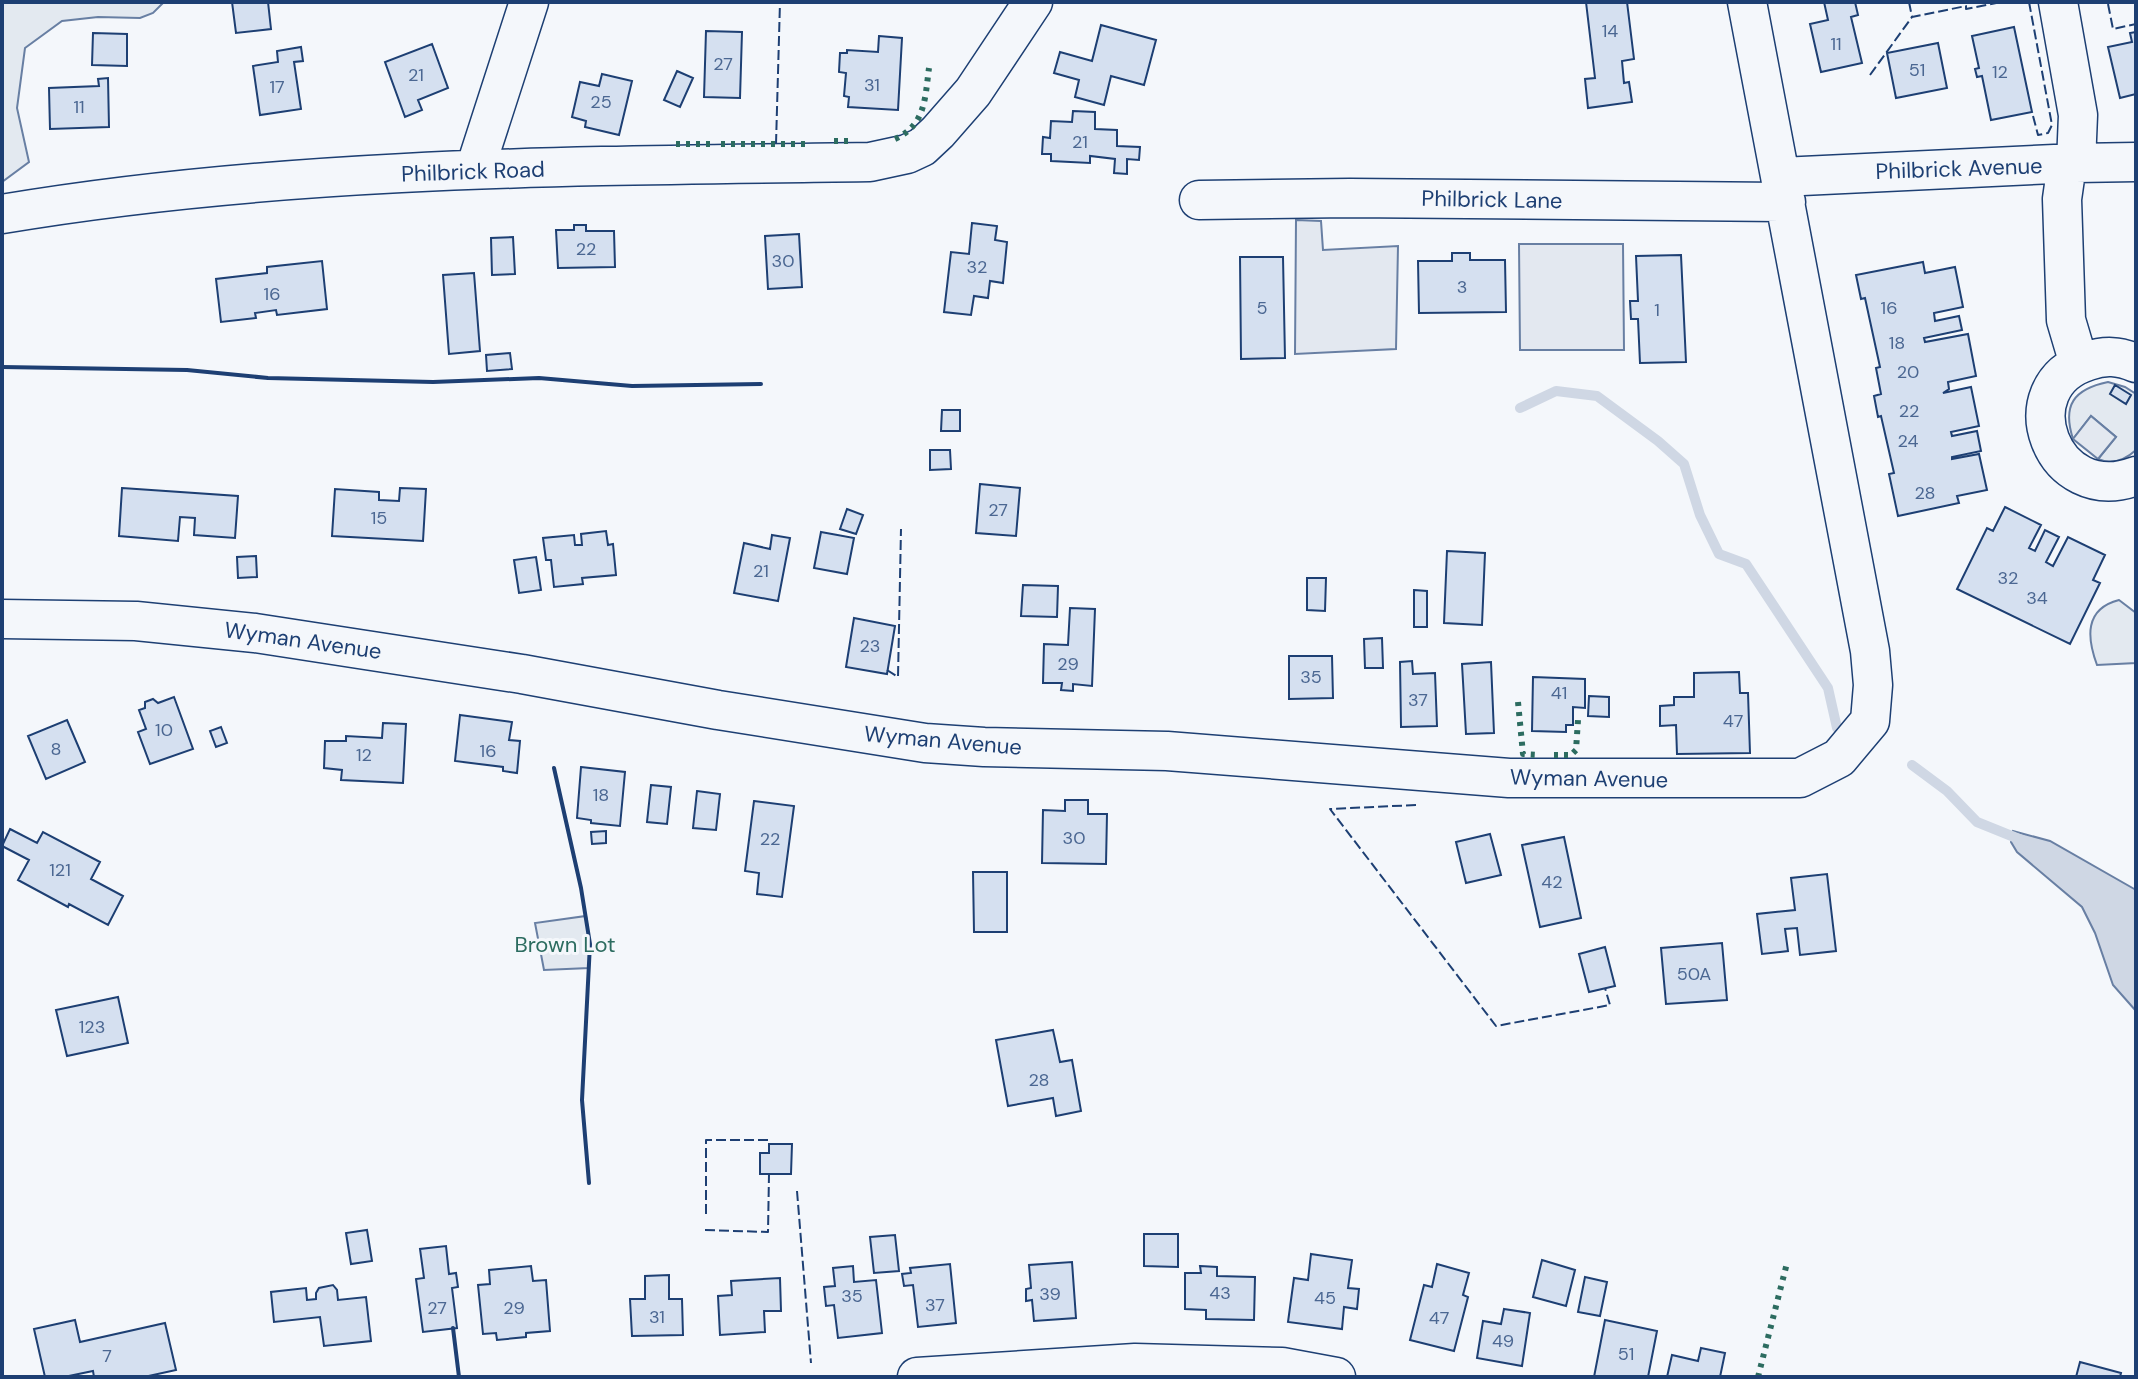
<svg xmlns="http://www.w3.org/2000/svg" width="2138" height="1379" viewBox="0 0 2138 1379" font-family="'DM Sans',sans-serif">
  <rect width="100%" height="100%" fill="#f4f7fb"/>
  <!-- green -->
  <path fill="#e3e9f0" stroke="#687fa3" stroke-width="2" d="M2,2H164L153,13L140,18L98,17L62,21L25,48L17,108L29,162L2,182Z
    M2108,382L2125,387L2136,394V450C2125,460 2112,465 2098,459L2116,437L2091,416L2073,439C2062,405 2074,389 2108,382Z
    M2119,600L2136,613V663L2097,665C2087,638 2084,609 2119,600Z
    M586,916L590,944L589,968L544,970L535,923Z"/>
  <!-- parking -->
  <path fill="#e3e8f0" stroke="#687fa3" stroke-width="2" d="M1296,220L1321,221L1323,250L1398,246L1396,349L1295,354Z
    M1519,244H1623L1624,350H1520Z
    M2091,416L2116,437L2098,459L2073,439Z"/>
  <!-- water -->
  <path fill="#cfd7e4" stroke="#687fa3" stroke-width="2" d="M2013,831L2050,841L2136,890V1011L2113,985L2095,933L2082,907L2017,852L2011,842Z"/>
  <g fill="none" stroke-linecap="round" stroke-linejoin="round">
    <!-- stream -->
    <path stroke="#cfd7e4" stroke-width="10" d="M1520,408L1556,391L1597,396L1658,441L1684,464L1700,515L1719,554L1746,564L1828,688L1837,728
      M1912,765L1947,791L1977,822L2024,841"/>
  </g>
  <!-- building -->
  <path fill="#d5e0f0" stroke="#1d3f73" stroke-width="2" d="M232,2H268L271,29L236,33Z
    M1586,2H1627L1634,59L1622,61L1624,83L1629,82L1632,102L1588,108L1585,79L1595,78Z
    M1824,2H1855L1858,15L1851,17L1862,63L1821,72L1810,24L1828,20Z
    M1101,25L1156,40L1144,85L1111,76L1104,105L1075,97L1079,80L1054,73L1060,52L1092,61Z
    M2014,27L2032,112L1991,120L1982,76L1977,77L1975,69L1979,68L1972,36Z
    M706,31L742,32L740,98L704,97Z
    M2136,32V94L2120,98L2108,47L2132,42L2130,33Z
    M93,33L127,34V66L92,65Z
    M879,36L902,38L898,110L848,107L849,97L844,96L846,73L839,72L840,53H847V50L878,52Z
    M1938,43L1947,88L1896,98L1887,53Z
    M432,44L448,88L418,100L422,110L405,117L385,62Z
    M301,47L303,61L294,62L301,109L260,115L253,66L278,62L277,51Z
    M677,71L693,78L680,107L664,100Z
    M602,74L632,81L619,135L585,127L586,121L572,117L580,82L599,86Z
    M108,78L109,127L50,129L49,88L99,86L98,79Z
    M1073,111L1095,112V129L1117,130V146L1140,147L1139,160L1127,159V174L1114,173L1115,159L1090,156V163L1051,161V154H1042L1043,137L1050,138L1051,121L1072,122Z
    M972,223L997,226L995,240L1007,242L1003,283L990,281L988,298L974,296L971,315L944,312L951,252L969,254Z
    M574,225H586V231H614L615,267L558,268L556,230H574Z
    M799,234L802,287L768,289L765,236Z
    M513,237L515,274L492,275L491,238Z
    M1452,253H1470V260H1505L1506,312L1419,313L1418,261H1452Z
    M1681,255L1686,362L1640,363L1638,319H1631L1630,301H1638L1636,256Z
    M1240,257H1283L1285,358L1241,359Z
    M322,261L327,309L277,315L276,310L255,313L256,318L221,322L216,279L267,273V267Z
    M1923,262L1925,273L1955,267L1963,307L1934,313L1935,321L1959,316L1962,330L1924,338L1925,342L1968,334L1976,376L1948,382L1949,389L1943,393L1971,387L1979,426L1951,432L1952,436L1977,431L1981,451L1952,457V459L1979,454L1987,490L1957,496L1959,503L1898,516L1889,474L1894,473L1881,416L1878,417L1874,396L1881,394L1876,368L1880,367L1865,298L1861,299L1856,275Z
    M474,273L480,351L449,354L443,275Z
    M510,353L512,369L487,371L486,355Z
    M2115,385L2131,395L2126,404L2110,394Z
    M942,410H960V431H941Z
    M930,450H950L951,469L930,470Z
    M980,484L1020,488L1016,536L976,533Z
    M122,488L238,496L235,538L194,535L195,518L180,517L178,541L119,536Z
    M400,488L426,489L423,541L332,536L335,489L379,492V500L399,501Z
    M2005,507L2041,525L2029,548L2035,551L2045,530L2059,537L2046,562L2053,566L2068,537L2105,555L2093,580L2100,583L2070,644L1957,589L1987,528L1993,531Z
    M847,509L863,515L856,534L840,529Z
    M606,531L608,545L613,544L616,575L582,578L583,584L554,587L551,560H546L543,538L574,535L575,545H582L581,534Z
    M821,532L854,538L847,574L814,568Z
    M772,535L790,538L778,601L734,593L744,543L770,549Z
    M1447,551L1485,553L1482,625L1444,623Z
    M256,556L257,577L238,578L237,557Z
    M536,557L541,590L519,593L514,560Z
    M1307,578H1326L1325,611L1307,610Z
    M1023,585L1058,586L1057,617L1021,616Z
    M1414,590L1427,591V627H1414Z
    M1070,608L1095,609L1092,686L1073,684V691L1061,690L1062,683H1043L1044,644L1068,645Z
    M854,618L895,626L887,674L846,667Z
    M1382,638L1383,668H1365L1364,639Z
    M1289,656H1332L1333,698L1289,699Z
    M1412,661L1413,674L1435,673L1437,726L1401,727L1400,662Z
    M1491,662L1494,733L1466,734L1462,664Z
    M1739,672L1740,693H1748L1750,753L1677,754L1676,725L1660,726V706L1674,705V697H1694V673Z
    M1533,677L1585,679V708L1573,707V725H1566V732L1532,731Z
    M1589,696L1609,697V717L1588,716Z
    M174,697L193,749L150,764L138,732L146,729L139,710L145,708V702L153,699L158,703Z
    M460,715L512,722L509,740L520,741L517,773L503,771V767L455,761Z
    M67,720L85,762L46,779L28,736Z
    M383,723L406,724L403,783L341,780L342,770L324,768L325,741H346V736L382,738Z
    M221,727L227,743L216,747L210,731Z
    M581,767L625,772L620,826L591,823V820L577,818Z
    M651,785L671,787L667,824L647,822Z
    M697,791L720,794L716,830L693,828Z
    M1065,800H1088V814H1107L1106,864L1042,863L1043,810L1065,811Z
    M754,801L794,806L782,897L757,894L759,873L745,871Z
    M10,829L37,843L43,832L100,862L91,879L123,896L108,925L69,904L68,907L18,880L29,860L2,846Z
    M606,831V843L592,844L591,832Z
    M1490,834L1501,875L1466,883L1456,842Z
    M1564,837L1581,918L1540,927L1522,845Z
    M973,872H1007V932H974Z
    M1827,874L1836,951L1800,955L1797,928L1785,929L1788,951L1762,954L1757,914L1795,910L1791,878Z
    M1722,943L1727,1000L1666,1004L1661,948Z
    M1605,947L1615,986L1589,992L1579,954Z
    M118,997L128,1043L67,1056L56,1010Z
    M1053,1030L1060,1062L1072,1060L1081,1111L1056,1116L1053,1098L1008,1106L996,1040Z
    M769,1144H792L791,1174H760V1153H769Z
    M367,1230L372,1261L351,1264L346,1233Z
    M1144,1234H1178V1267L1144,1266Z
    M895,1235L899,1271L874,1273L870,1237Z
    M446,1246L449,1274L456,1273L458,1287L452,1288L457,1328L423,1332L416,1279L424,1278L420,1249Z
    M1311,1254L1352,1260L1348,1288L1359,1289L1357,1309L1344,1307L1342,1329L1288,1322L1294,1278L1308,1280Z
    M1542,1260L1575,1270L1566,1306L1533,1297Z
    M1072,1262L1076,1318L1034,1321L1032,1300L1026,1301V1289L1031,1288L1029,1265Z
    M950,1264L956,1323L918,1327L913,1285L904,1286L902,1274L911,1273L910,1268Z
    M1437,1264L1469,1273L1463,1295L1468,1297L1454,1351L1410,1340L1424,1285L1432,1287Z
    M531,1266L533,1281L546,1280L550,1331L526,1333V1337L497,1340L496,1333L483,1334L478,1285L490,1284L489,1270Z
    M853,1266L854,1282L876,1280L882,1333L838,1338L834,1305L826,1306L824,1287L835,1286L833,1268Z
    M1200,1266L1217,1267V1276L1255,1277L1254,1320L1206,1319V1310L1185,1309V1273H1201Z
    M669,1275V1299H682L683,1335L632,1336L630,1299H645V1276Z
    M1585,1277L1607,1282L1600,1316L1578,1312Z
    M780,1278L781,1311H764L765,1332L720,1335L718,1296L732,1295L731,1281Z
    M333,1285L337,1290L338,1300L366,1297L371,1341L324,1346L320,1317L274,1322L271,1292L306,1288L307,1300L316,1299V1293L319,1288Z
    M1504,1309L1530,1313L1522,1366L1477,1358L1483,1321L1501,1324Z
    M75,1320L80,1342L165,1323L176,1370L144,1377H94L93,1371L64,1377H45L34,1329Z
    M1605,1320L1657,1331L1648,1377H1594Z
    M1701,1348L1725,1353L1720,1377H1667L1672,1355L1698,1361Z
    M2080,1362L2121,1373L2120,1377H2076Z"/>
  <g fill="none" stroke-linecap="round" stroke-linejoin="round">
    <defs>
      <path id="minor" d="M2058,2L2078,115L2076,163
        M2067,164L2062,199L2066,320L2079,364
        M475,169L529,2
        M1781,177L2076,163L2136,162
        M1199,200L1350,198L1786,202
        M2,214C288,166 580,166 870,162L907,154L922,147L938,132L973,92L1033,2
        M2136,363C2119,356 2105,355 2088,361C2008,386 2051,508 2136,476
        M2,619L136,621L255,633L522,674L718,710L925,743L984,747L1167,751L1509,778H1800L1839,758L1870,721L1873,685L1870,651L1747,2
        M917,1377L1135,1363L1282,1367L1336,1377"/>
    </defs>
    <!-- minor casing -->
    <use href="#minor" stroke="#1d3f73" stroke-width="41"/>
    <!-- minor -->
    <use href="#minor" stroke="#f4f7fb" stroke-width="38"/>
    <!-- hedge -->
    <path stroke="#2c6c60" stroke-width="6" stroke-dasharray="4 6" stroke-linecap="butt" d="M895,139C926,125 925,97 929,68
      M834,141H849
      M676,144H710
      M721,144H806
      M1518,702L1523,754L1540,755
      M1554,755H1571L1576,750L1578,720
      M1758,1377L1787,1263"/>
    <!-- fence -->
    <path stroke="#1d3f73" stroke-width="2" stroke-dasharray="10 4" stroke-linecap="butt" d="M1909,2L1912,17L1966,6V9L2001,2
      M2029,2L2052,125L2048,133L2038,135L2032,112
      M2108,4L2113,29L2136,24
      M1870,75L1912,17
      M776,144L780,2
      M887,670L898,677L901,529
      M1416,805L1330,809L1496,1026L1610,1005L1605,988
      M797,1191L811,1363
      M706,1214V1140H769V1144
      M705,1230L768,1232L769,1174"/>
    <!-- wall -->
    <path stroke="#1d3f73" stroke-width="4" d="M2,367L187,370L268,378L433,382L539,378L632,386L761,384
      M554,768L581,888L590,944L582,1100L589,1183
      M453,1328L459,1377"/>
  </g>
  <g text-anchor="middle" stroke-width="6" stroke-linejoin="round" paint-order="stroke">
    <!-- number labels -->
    <g font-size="18" fill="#4b6792">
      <text x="1610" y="37">14</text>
      <text x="1836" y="50">11</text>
      <text x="723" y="70">27</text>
      <text x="1917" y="76">51</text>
      <text x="2000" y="78">12</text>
      <text x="416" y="81">21</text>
      <text x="872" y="91">31</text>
      <text x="277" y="93">17</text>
      <text x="601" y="108">25</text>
      <text x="79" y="113">11</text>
      <text x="1080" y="148">21</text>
      <text x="586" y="255">22</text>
      <text x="783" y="267">30</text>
      <text x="977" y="273">32</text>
      <text x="1462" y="293">3</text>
      <text x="272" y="300">16</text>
      <text x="1262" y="314">5</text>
      <text x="1889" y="314">16</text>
      <text x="1657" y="316">1</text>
      <text x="1897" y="349">18</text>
      <text x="1908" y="378">20</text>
      <text x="1909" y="417">22</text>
      <text x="1908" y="447">24</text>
      <text x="1925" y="499">28</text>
      <text x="998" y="516">27</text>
      <text x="379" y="524">15</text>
      <text x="761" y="577">21</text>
      <text x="2008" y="584">32</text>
      <text x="2037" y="604">34</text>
      <text x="870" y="652">23</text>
      <text x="1068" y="670">29</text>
      <text x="1311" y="683">35</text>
      <text x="1559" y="699">41</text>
      <text x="1418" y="706">37</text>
      <text x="1733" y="727">47</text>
      <text x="164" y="736">10</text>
      <text x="56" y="755">8</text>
      <text x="488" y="757">16</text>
      <text x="364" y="761">12</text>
      <text x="601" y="801">18</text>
      <text x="1074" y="844">30</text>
      <text x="770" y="845">22</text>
      <text x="60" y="876">121</text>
      <text x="1552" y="888">42</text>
      <text x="1694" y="980">50A</text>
      <text x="92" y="1033">123</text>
      <text x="1039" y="1086">28</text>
      <text x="1220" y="1299">43</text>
      <text x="1050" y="1300">39</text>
      <text x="852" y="1302">35</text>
      <text x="1325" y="1304">45</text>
      <text x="935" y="1311">37</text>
      <text x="437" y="1314">27</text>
      <text x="514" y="1314">29</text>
      <text x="657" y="1323">31</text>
      <text x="1439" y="1324">47</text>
      <text x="1503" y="1347">49</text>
      <text x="1626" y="1360">51</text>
      <text x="107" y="1362">7</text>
    </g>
    <!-- street labels -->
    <g font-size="22" fill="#1d3f73" stroke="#f4f7fb">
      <text transform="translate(1959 168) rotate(-2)" y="8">Philbrick Avenue</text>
      <text transform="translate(473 171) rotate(-2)" y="8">Philbrick Road</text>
      <text transform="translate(1492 199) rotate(1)" y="8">Philbrick Lane</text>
      <text transform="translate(303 640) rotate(8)" y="8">Wyman Avenue</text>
      <text transform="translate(943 740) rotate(5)" y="8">Wyman Avenue</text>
      <text transform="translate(1589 778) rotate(1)" y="8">Wyman Avenue</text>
    </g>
    <!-- park labels -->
    <g font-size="22" fill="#2c6c60" stroke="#f4f7fb">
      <text x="565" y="952">Brown Lot</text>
    </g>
  </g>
  <!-- border -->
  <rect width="2138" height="1379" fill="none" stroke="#1d3f73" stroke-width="8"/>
</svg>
